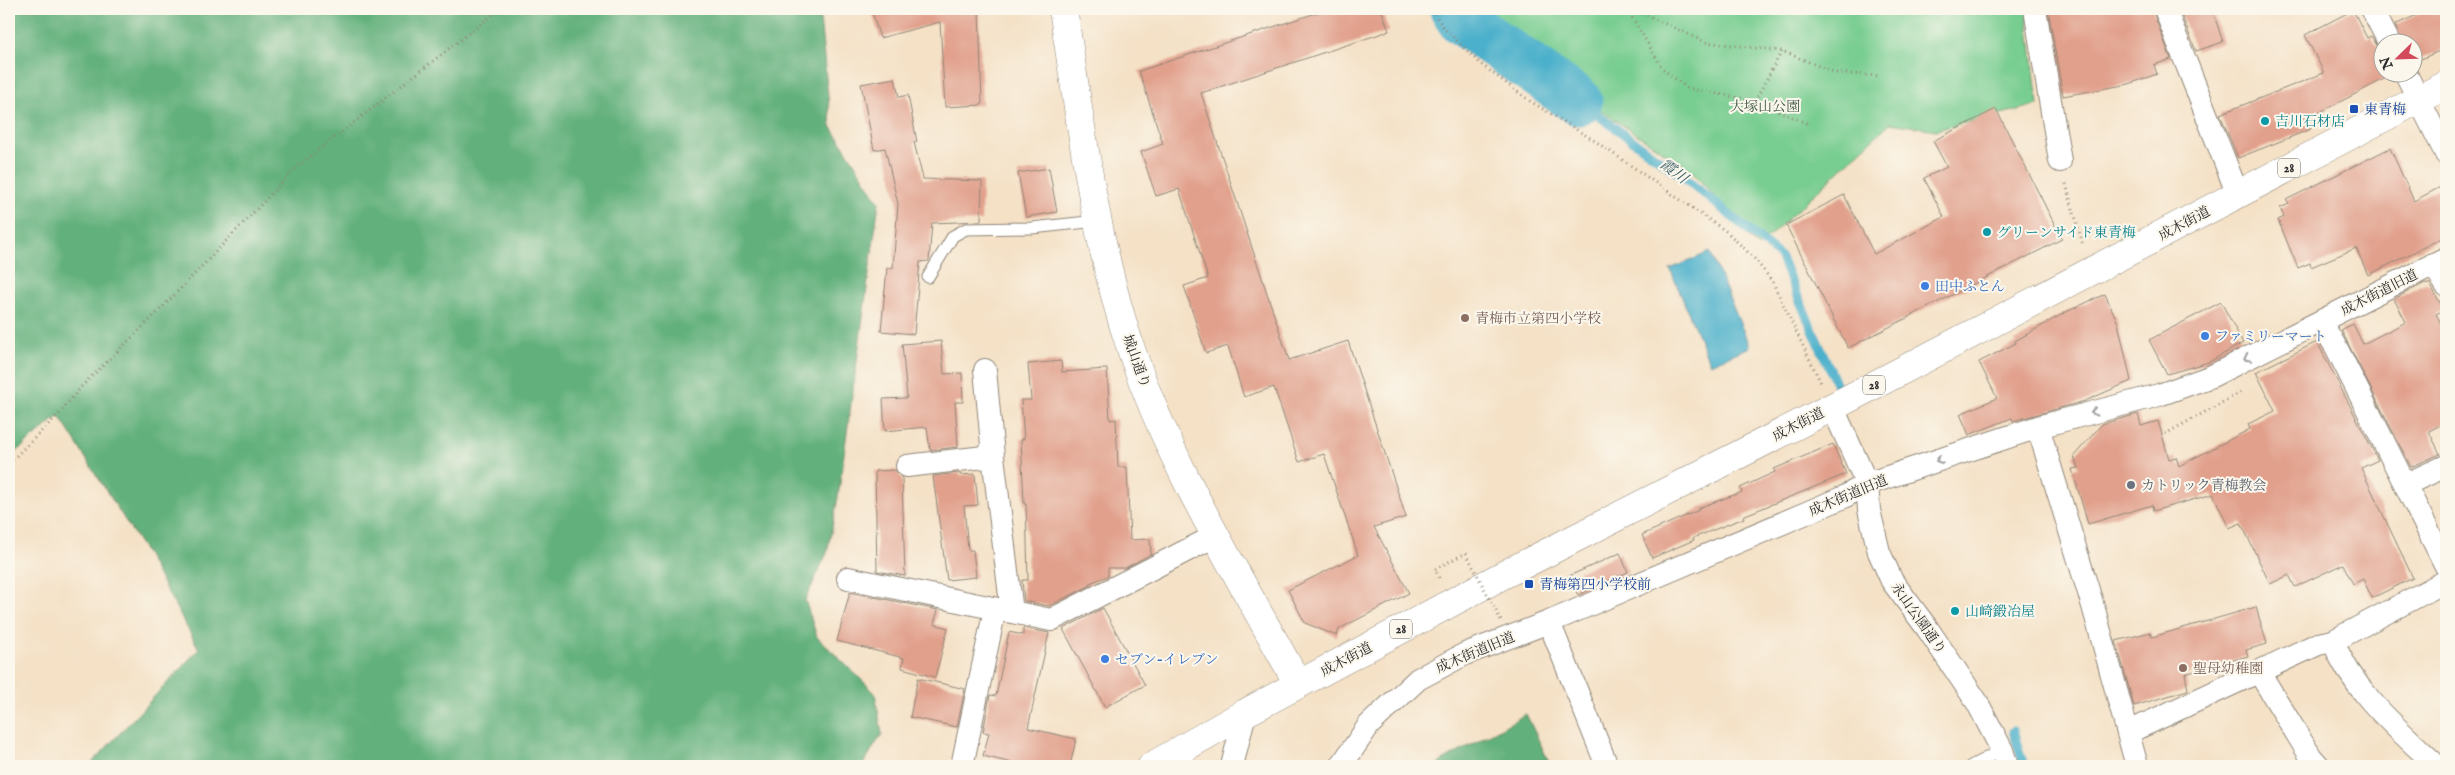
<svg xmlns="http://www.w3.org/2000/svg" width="2455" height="775" viewBox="0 0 2455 775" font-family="'IM FELL English','Noto Serif JP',serif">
  <rect width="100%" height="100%" fill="#fbf7ec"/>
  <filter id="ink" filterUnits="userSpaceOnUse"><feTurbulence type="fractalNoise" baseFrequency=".02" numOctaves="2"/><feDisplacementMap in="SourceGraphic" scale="10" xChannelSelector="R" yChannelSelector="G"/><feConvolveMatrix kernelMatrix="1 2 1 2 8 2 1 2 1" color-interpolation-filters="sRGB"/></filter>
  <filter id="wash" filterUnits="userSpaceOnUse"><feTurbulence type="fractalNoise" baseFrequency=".0096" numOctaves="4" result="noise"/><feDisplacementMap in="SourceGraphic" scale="20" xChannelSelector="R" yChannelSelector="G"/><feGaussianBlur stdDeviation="1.12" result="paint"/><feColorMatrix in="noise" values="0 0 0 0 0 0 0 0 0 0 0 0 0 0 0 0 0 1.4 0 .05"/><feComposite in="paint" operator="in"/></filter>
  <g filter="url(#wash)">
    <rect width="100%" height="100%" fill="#f4e1c6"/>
    <!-- green -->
    <path fill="#78cd91" stroke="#527c5e" d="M1447,9H2027L2038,105L1936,130L1890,123L1758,247L1690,169L1449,12Z"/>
    <!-- forest -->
    <path fill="#62b07b" stroke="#466e53" d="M9,9H819L831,126L879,202L838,497L827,553L805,600L817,637L875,693L882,734L862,766H89L199,649L144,550L59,416L9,458Z
      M1526,714L1551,766H1434Z"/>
    <!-- water -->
    <path fill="#4bb0cb" stroke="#3b6e7b" d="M1710,252L1750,347L1710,364L1670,269Z"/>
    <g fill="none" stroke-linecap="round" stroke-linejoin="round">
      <!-- stream -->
      <path stroke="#4bb0cb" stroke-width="9" d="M1578,101L1682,176L1780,256L1836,383
        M2013,731L2024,766"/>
      <!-- river -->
      <path stroke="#4bb0cb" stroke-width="49" d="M1454,9L1461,20L1578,101"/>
    </g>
    <g id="blocks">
      <!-- building -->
      <path fill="#e1a08c" d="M871,9H979L982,105L945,107L940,22L880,38Z
        M1328,9H1381L1389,31L1201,93L1289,360L1348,341L1406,517L1374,527L1409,593L1339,629L1337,636L1305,623L1288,590L1358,555L1324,454L1299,462L1274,387L1244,397L1228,346L1206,353L1184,286L1208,278L1179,189L1156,196L1141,152L1163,144L1139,71Z
        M2048,9H2152L2171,59L2154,65L2157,74L2129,84L2063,96Z
        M2179,9H2212L2223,42L2196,51Z
        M2430,9H2446V48L2414,62L2412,42H2402L2395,25Z
        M2353,10L2367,38L2371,36L2382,53V72H2390L2386,74L2388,77L2307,119L2311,129L2238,158L2220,114L2324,73L2305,35Z
        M895,78L899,97L908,95L917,142H914L923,179L982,181L981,221L932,223L929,261L920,262L914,334L881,331L887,268H893L898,204L885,148L874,150L861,84Z
        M1996,109L2062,239L1848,348L1786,225L1844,195L1874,254L1944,217L1924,178L1947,167L1933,141Z
        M2390,148L2414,201L2446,184V236L2368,275L2356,248L2311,267L2310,263L2298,268L2278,220L2284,217L2280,208L2289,204L2286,200Z
        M1049,168L1057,212L1026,217L1018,173Z
        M2425,283L2430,284L2444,310L2436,314L2446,333V422L2429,431L2440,454L2411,467L2341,330L2353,324L2363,344L2406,322L2394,299Z
        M2105,294L2118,323L2131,381L2085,401L2013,421L2012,418L1969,435L1960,414L1997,398L1979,362L2016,343L2015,341L2066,312Z
        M2221,302L2243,343L2209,362L2167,374L2149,340Z
        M941,341L944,374L962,373L963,402H955L958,447L930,450L927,427L885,431L883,399L907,398L902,344Z
        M2317,342L2378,460L2361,468L2413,578L2372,598L2363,579L2353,584L2343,564L2295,587L2289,575L2270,584L2241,523L2229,528L2213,494L2153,511L2152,505L2088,524L2072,469L2078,468L2074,456L2102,424L2138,414L2141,426L2158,421L2169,459L2176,457L2179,466L2250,429L2248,424L2275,411L2256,372Z
        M1061,361L1062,372L1107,369L1110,420L1116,419L1118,467H1127L1130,540L1150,539L1151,554L1125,568H1108V576L1090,583L1091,585L1049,606L1024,601L1022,580H1028L1026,504H1024L1021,439H1024L1021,400H1031L1028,364Z
        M1833,444L1846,474L1743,516L1744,518L1693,538L1694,540L1652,558L1642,535L1699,510L1698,508L1742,492L1740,488L1775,472L1774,469Z
        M895,470L902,478L905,576L877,571L875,471Z
        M960,473V475L975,474L978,505L964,506L968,550H973L976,577L947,580L933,476Z
        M1620,553L1628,572L1578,595L1569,576Z
        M850,592L938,610L934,624L948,628L935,677L902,668L904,658L837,641Z
        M2256,607L2267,644L2246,650L2248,656L2185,674L2188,690L2134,706L2116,641L2150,632L2152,637Z
        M1103,608L1145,685L1105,707L1063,629Z
        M1023,628L1049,633L1028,728L1076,739L1070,766H1025L983,756L989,733L983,732L990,695L996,696L1009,632L1023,635Z
        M918,678L965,689L957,727L910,717Z"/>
    </g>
  </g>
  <g filter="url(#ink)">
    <use href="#blocks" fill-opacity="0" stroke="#908678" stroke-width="1"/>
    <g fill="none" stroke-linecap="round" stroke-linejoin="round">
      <defs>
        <path id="lane" d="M928,277L953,236L966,229L1032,228L1097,221
          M1971,766L2002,750"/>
        <path id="street" d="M2035,9L2060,161
          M2165,9L2238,195
          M2372,9L2389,42
          M2405,72L2446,154
          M2433,264L2446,285
          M2321,322L2337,349L2446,566
          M985,370L993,456L1012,612
          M1832,406L1867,484L1869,510L1879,552L1892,581L1927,628L1977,702L2002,750L2007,766
          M2038,427L2093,606L2137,766
          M907,466L993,456
          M2406,484L2446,466
          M848,578L1051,620L1217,535
          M1549,622L1607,766
          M2259,672L2311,757L2319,766
          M2129,732L2318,644L2333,641
          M962,766L995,609
          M1232,766L1245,713
          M1341,766L1369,725L1418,679L1465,654L1549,622L1844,497L1867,484L2038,427L2159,395L2212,376L2446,258
          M2437,766C2398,729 2353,692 2333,641L2446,581"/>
        <path id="secondary" d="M1063,9C1081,123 1094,239 1131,349C1170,466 1239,576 1298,684"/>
        <path id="primary" d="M1152,766L1245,713L1505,574L1844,401L2446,85"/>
      </defs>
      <!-- lane casing -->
      <use href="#lane" stroke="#908678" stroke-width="13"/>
      <!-- street casing -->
      <use href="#street" stroke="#908678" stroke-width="24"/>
      <!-- secondary casing -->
      <use href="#secondary" stroke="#908678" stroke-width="29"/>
      <!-- primary casing -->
      <use href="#primary" stroke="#908678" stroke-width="29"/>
      <!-- path -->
      <path stroke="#908678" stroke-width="3" stroke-dasharray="1 4" stroke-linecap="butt" d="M1432,9L1443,27L1482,65L1530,101L1595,141L1727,232L1753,257L1772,281L1821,383
        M1627,9L1663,69L1687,88L1755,101L1808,124
        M1633,9L1705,42L1782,51L1836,73L1880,76
        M1755,101L1782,51
        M2066,184L2083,245
        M2165,434L2243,391
        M9,463L58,415L82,386L159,311L298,166L500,9
        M1439,578L1435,569L1466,553
        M1554,579L1563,590"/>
      <!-- lane -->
      <use href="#lane" stroke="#fff" stroke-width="11"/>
      <!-- street -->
      <use href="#street" stroke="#fff" stroke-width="22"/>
      <!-- secondary -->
      <use href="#secondary" stroke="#fff" stroke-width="28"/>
      <!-- primary -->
      <use href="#primary" stroke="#fff" stroke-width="28"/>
      <!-- path-bridge -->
      <path stroke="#908678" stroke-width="3" stroke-dasharray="1 4" stroke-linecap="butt" d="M1466,553L1501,621"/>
    </g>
    <!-- one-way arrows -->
    <defs><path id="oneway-chevron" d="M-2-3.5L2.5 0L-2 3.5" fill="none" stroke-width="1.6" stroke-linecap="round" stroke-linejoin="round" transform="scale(1.25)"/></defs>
    <g stroke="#a0a0a0">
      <use href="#oneway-chevron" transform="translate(2247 358) rotate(153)"/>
      <use href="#oneway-chevron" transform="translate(2094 412) rotate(165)"/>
      <use href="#oneway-chevron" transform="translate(1939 460) rotate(162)"/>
    </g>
  </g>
  <!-- markers -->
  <g fill="#1a4fb4" stroke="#fbf7ec" stroke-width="2">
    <rect x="2349" y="104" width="10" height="10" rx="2.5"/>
    <rect x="1524" y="579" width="10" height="10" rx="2.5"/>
  </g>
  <g fill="#0f9aa8" stroke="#fbf7ec" stroke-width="2">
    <circle cx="2265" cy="121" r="5"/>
    <circle cx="1987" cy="232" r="5"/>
    <circle cx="1955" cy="611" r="5"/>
  </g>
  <g fill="#3f7fe0" stroke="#fbf7ec" stroke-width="2">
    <circle cx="1925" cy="286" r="5"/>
    <circle cx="2205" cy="336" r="5"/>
    <circle cx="1105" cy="659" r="5"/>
  </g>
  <g fill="#8d6e63" stroke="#fbf7ec" stroke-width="2">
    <circle cx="1465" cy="318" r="5"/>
    <circle cx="2183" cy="668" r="5"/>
  </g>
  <circle fill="#6b7280" stroke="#fbf7ec" stroke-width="2" cx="2131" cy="485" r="5"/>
  <g text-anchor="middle" stroke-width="4" stroke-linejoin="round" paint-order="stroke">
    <!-- shield labels -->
    <g fill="#fbf7ec" stroke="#696865" stroke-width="1">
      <rect x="2278" y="158.5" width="22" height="19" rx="4"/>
      <rect x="1863" y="375.5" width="22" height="19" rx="4"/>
      <rect x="1390" y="619.5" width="22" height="19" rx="4"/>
    </g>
    <g font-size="12" font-weight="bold" fill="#2b2b2b">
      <text x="2289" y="172">28</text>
      <text x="1874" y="389">28</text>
      <text x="1401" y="633">28</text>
    </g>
    <!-- park labels -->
    <g font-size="14" fill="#425c4a" stroke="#fbf7ec">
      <text x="1765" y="111">大塚山公園</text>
    </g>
    <!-- transit labels -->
    <g font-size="14" fill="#164399" stroke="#fbf7ec" text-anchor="start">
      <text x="2364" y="114">東青梅</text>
      <text x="1539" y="589">青梅第四小学校前</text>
    </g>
    <!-- culture labels -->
    <g font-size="14" fill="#0d838f" stroke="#fbf7ec" text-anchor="start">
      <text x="2275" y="126">吉川石材店</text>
      <text x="1997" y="237">グリーンサイド東青梅</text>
      <text x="1965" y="616">山崎鍛冶屋</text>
    </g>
    <!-- street labels -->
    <g font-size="14" fill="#2b2b2b" stroke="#fbf7ec">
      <text transform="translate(2184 223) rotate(-28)" y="5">成木街道</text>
      <text transform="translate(2379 292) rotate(-27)" y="5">成木街道旧道</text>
      <text transform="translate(1137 361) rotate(70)" y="5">城山通り</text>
      <text transform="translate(1798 424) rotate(-27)" y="5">成木街道</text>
      <text transform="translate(1848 495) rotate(-23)" y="5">成木街道旧道</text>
      <text transform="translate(1919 618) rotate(55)" y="5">永山公園通り</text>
      <text transform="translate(1475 652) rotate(-23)" y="5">成木街道旧道</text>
      <text transform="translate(1346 659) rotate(-28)" y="5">成木街道</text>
    </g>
    <!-- shop labels -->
    <g font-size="14" fill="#366cbe" stroke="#fbf7ec" text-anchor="start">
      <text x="1935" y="291">田中ふとん</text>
      <text x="2215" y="341">ファミリーマート</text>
      <text x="1115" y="664">セブン-イレブン</text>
    </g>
    <!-- education labels -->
    <g font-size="14" fill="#785e54" stroke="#fbf7ec" text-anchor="start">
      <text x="1475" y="323">青梅市立第四小学校</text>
      <text x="2193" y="673">聖母幼稚園</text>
    </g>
    <!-- worship labels -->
    <g font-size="14" fill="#5b616d" stroke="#fbf7ec" text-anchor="start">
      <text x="2141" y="490">カトリック青梅教会</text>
    </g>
    <!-- water labels -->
    <g font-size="15" font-style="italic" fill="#365a63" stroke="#fbf7ec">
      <text transform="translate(1674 171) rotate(37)" y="5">霞川</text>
    </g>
  </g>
  <!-- margin -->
  <rect width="2455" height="775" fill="none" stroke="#fbf7ec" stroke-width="30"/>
  <!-- north arrow -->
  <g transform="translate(2398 58) rotate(247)"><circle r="24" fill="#fbf7ec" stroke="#a8a59f"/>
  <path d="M0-4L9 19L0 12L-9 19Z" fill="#d1495b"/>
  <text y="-8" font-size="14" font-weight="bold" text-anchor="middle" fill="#2b2b2b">N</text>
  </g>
</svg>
